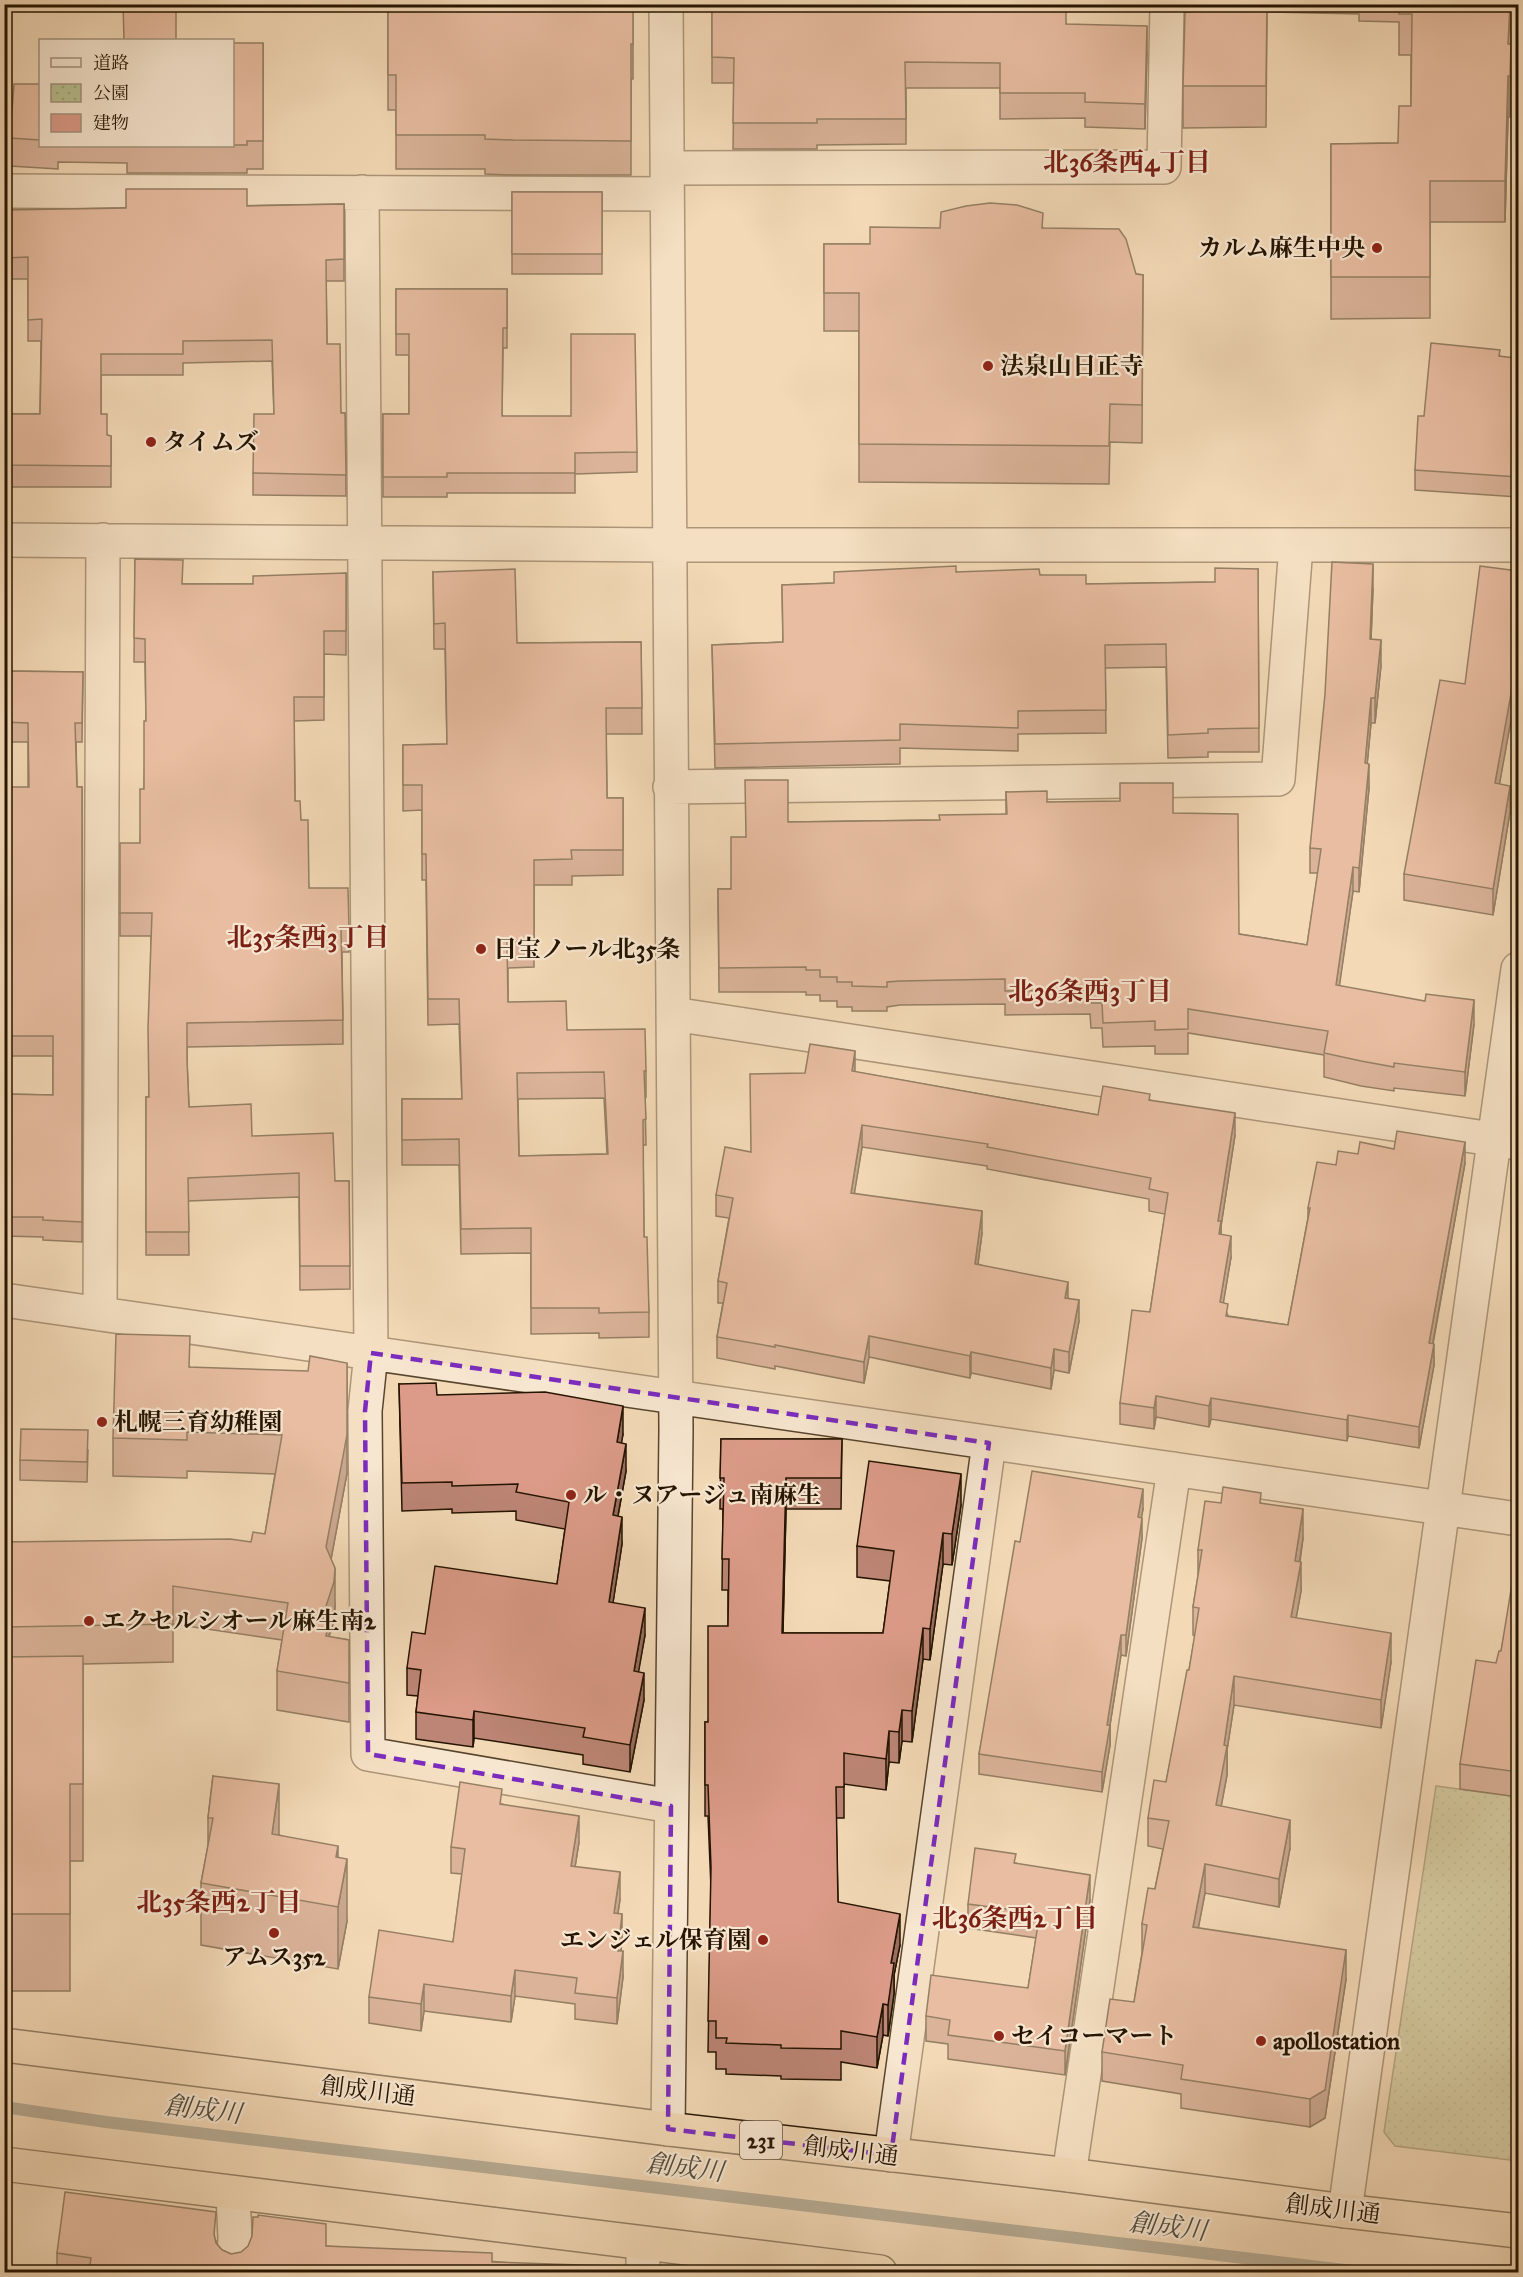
<svg xmlns="http://www.w3.org/2000/svg" width="1523" height="2277" viewBox="0 0 1523 2277" font-family="'IM FELL Great Primer','Noto Serif JP',serif">
  <defs>
    <pattern id="park-dots" width="8" height="8" patternUnits="userSpaceOnUse" patternTransform="scale(1.5)"><rect width="8" height="8" fill="#b8c090"/><path d="M2 2h.1M6 6h.1" fill="none" stroke="#9ea47a" stroke-width="1.8" stroke-linecap="round"/></pattern>
  </defs>
  <rect width="100%" height="100%" fill="#f3d9b6"/>
  <filter id="stains"><feTurbulence type="fractalNoise" baseFrequency=".00333" numOctaves="4"/><feColorMatrix values="0 0 0 0 .2 0 0 0 0 .09 0 0 0 0 .02 0 0 0 .5 -.17"/></filter>
  <radialGradient id="worn" r=".72"><stop offset=".6" stop-color="#630" stop-opacity="0"/><stop offset="1" stop-color="#630" stop-opacity=".3"/></radialGradient>
  <!-- park -->
  <path fill="url(#park-dots)" stroke="#6e6a48" stroke-width="1.5" d="M1436,1786L1518,1797V2161L1395,2146L1384,2132Z"/>
  <g fill="none" stroke-linecap="round" stroke-linejoin="round">
    <!-- stream -->
    <path stroke="#6f766e" stroke-width="12" d="M4,2107L106,2122L1361,2272"/>
    <defs>
      <path id="minor" d="M666,4L676,1430L668,2129
        M667,168L1164,167L1167,4
        M4,191L667,194
        M362,192L371,1353L365,1411L368,1754L671,1806
        M4,540L669,545H1518
        M670,787L1278,779L1296,546
        M673,1014L1518,1143
        M4,1300L1518,1519
        M100,1314L103,540
        M891,2155L989,1443
        M1069,2175L1174,1469
        M1345,2211L1518,969
        M233,2272L235,2238L233,2194
        M643,2272V2244"/>
      <path id="highway" d="M4,2045L668,2129L1069,2175L1345,2211L1518,2231
        M4,2164L880,2272"/>
    </defs>
    <!-- minor casing -->
    <use href="#minor" stroke="#58452e" stroke-width="36"/>
    <!-- highway casing -->
    <use href="#highway" stroke="#251400" stroke-width="36"/>
    <!-- minor -->
    <use href="#minor" stroke="#f7e6d0" stroke-width="33"/>
    <!-- highway -->
    <use href="#highway" stroke="#f3d9b6" stroke-width="33"/>
  </g>
  <!-- wall -->
  <path fill="#bc8575" stroke="#251400" stroke-width="1.5" fill-rule="evenodd" d="M388,4H633V79H631V175H513L485,174V169H396V110H388Z
    M712,4H1059V8L1066,24L1147,52L1145,129L1085,127V118L1000,119V88H906V144L817,145V149H733L734,83H712Z
    M1210,4H1511V85L1510,117H1508L1505,222H1430V318L1331,319V144L1398,143L1411,106V55H1399V22L1359,21V14L1267,12L1266,127L1183,128V86L1190,12L1210,7Z
    M263,43V169H247V173H127V163L58,162V169L10,166V138L40,84V146H232Z
    M512,192H602V274H512Z
    M344,204V281H326L327,344L341,413H345L346,496L253,495V473L274,414L272,361L183,363V375H101V414L107,435L111,436V487H4V414H40L41,341H28V279H4V210Z
    M1043,228L1136,274L1143,275L1142,443L1110,442L1109,484L859,482V331H824V244H870Z
    M396,289H507V348H503L502,416L637,452V472L575,474V493H447V497H383V414H409V355H396Z
    M1500,356L1515,378L1514,382L1518,402L1516,423H1518V497L1415,490V470L1424,416Z
    M135,559L183,584H253L346,573V655L324,654V720L294,721L295,801L301,820L309,888L349,929V952H342L343,1044L187,1047V1062L189,1107L252,1136L335,1181H349L350,1289L300,1290L299,1197L188,1201L189,1255H146V1097H149L151,936H120V913L140,843L144,789L146,721L145,662H134Z
    M1258,569L1259,752H1208V757L1168,758L1166,667L1105,668L1106,733L1018,734V751L900,748V764L715,768L712,645L783,642L782,585L834,583L956,572L1040,575L1086,584L1215,582Z
    M433,572L517,643L641,642L642,734H606L607,798H623V875L572,876V885H534V967L508,968V1002L567,1030L646,1071V1097H645L646,1145H643L644,1237L649,1312V1337L599,1338V1333L531,1334V1253L461,1254L459,1165H402V1099H462L459,1024L428,1025L426,880H422V810L403,811V745L447,744L445,649H434ZM604,1098L607,1154L519,1156L518,1099Z
    M1373,588L1371,639L1381,665L1375,723H1371L1367,764L1369,788L1359,892L1353,891L1339,986L1474,1024L1465,1096L1394,1088V1091L1361,1086L1324,1077V1055L1188,1033V1054H1155V1046L1103,1047L1102,1028H1091L1090,1014L1005,1015V1004L900,1005L887,1007V1011H852V1007H837V1001H820V995H806V992H719L718,889H731L746,837L788,822L940,820L1006,814V792L1047,802L1173,813L1239,934L1307,945L1318,873H1310V848Z
    M4,671L83,672L82,742H76L77,787H82V1242L43,1240V1237L4,1236V1094L53,1095V1056H4V865H6L28,787V742H4Z
    M1513,709L1499,784L1510,812L1493,915L1404,900V874Z
    M855,1072L1098,1115L1150,1100L1235,1135L1221,1226V1234L1231,1257L1223,1303L1228,1316L1288,1325L1308,1218V1208L1336,1165L1358,1154L1465,1163L1433,1344L1434,1365L1419,1448L1348,1436L1347,1441L1211,1419L1209,1427L1156,1417L1154,1429L1120,1424V1403L1150,1312L1165,1214L1149,1211V1199L987,1169V1166L862,1147L854,1193L982,1233L978,1264L1068,1298L1079,1321L1069,1373L1054,1370L1051,1389L971,1373L970,1378L869,1357L864,1383L775,1366V1369L717,1358V1337L723,1303H718V1281L729,1218L716,1216V1195L750,1152Z
    M190,1367L347,1473L331,1559L335,1606L334,1621L329,1637L349,1640V1722L277,1710V1671L282,1640L173,1624V1662L83,1664V1861H70V1991H4V1657H6L5,1542H251L265,1534L275,1474L187,1471V1478L113,1476V1438Z
    M399,1384L437,1395L623,1434L621,1443L626,1471L618,1516L622,1544L613,1602L645,1635L638,1672L644,1700L630,1772L583,1764V1755L474,1738L473,1747L416,1739V1712L418,1696L407,1695V1668L425,1634L557,1584L565,1529L516,1520V1511L452,1513V1509L402,1511Z
    M721,1439H842L841,1509H786L783,1633H883L890,1581L857,1577V1546L961,1505L952,1565L943,1564L930,1660L923,1659L912,1742L902,1741L899,1763L889,1762L886,1790L844,1784V1818H836L838,1902L900,1945L894,1975V1994L888,2036L883,2035L877,2068L841,2062V2080L781,2079V2076L726,2074V2069H716V2052H708L711,1888L708,1816H705V1722H708L728,1626V1590H722L723,1509H720Z
    M88,1450L87,1482L20,1480V1460Z
    M1221,1503H1261L1303,1538L1300,1562L1301,1591L1296,1618L1391,1662L1381,1728L1234,1705L1227,1750V1775L1221,1806L1290,1848L1279,1907L1205,1893L1198,1928L1346,1979L1325,2118L1310,2127L1181,2108V2094L1102,2081V2052L1134,2002L1142,1953V1924L1155,1889L1163,1849L1148,1846V1818L1166,1782L1189,1670L1195,1636L1193,1635V1607L1198,1576V1550Z
    M1143,1509L1141,1518L1142,1538L1126,1656L1121,1655L1110,1725V1745L1102,1792L979,1774V1754L1020,1542Z
    M1518,1573V1797L1460,1789V1764L1501,1651Z
    M213,1776L279,1835L338,1857L347,1921L338,1969L201,1945V1883L208,1846V1818Z
    M502,1804L579,1842L575,1867L620,1899L618,1914L622,1940L621,1951L623,1977L617,2024L575,2019V2004L515,1996L511,2022L424,2011L421,2031L369,2023V1997L453,1942L462,1874L451,1873V1847Z
    M1016,1863L1090,1900L1065,2075L948,2059V2044L926,2041V2016L1028,1988L1036,1938L968,1928V1904Z
    M216,2241V2243L222,2250L231,2254L326,2246L609,2272H57V2253Z"/>
  <!-- shaded-wall -->
  <path fill="#996c5f" stroke="#251400" stroke-width="1.5" d="M1511,4V39L1509,76L1508,44Z
    M1147,26V52L1145,129V104Z
    M1511,44V85L1510,117V76Z
    M1508,76V117L1505,222V181Z
    M1515,358V378L1512,402V381Z
    M1518,382V402L1514,443V423Z
    M1373,564V588L1370,664V639Z
    M1381,640V665L1375,723V698Z
    M1518,641V667L1513,709L1495,809V783Z
    M1371,698V723L1365,788V763Z
    M1369,764V788L1359,892V868Z
    M1510,786V812L1493,915V889Z
    M1353,867V891L1336,1010V985Z
    M1474,1000V1024L1465,1096V1072Z
    M855,1051V1072L852,1071Z
    M1235,1113V1135L1221,1226V1242L1219,1255L1218,1221Z
    M862,1125V1147L851,1214V1193Z
    M1465,1142V1163L1429,1364V1343Z
    M982,1211V1233L975,1285V1264Z
    M1231,1236V1257L1220,1323V1302Z
    M1068,1282V1303L1065,1298Z
    M1079,1300V1321L1069,1373V1352Z
    M869,1336V1357L864,1383V1362Z
    M1434,1344V1365L1419,1448V1427Z
    M1054,1349V1370L1051,1389V1368Z
    M971,1352V1373L970,1378V1356Z
    M347,1363V1473L326,1586V1547Z
    M1156,1396V1417L1154,1429V1408Z
    M1211,1398V1419L1209,1427V1406Z
    M623,1406V1434L617,1470V1442Z
    M1348,1415V1436L1347,1441V1420Z
    M626,1444V1471L613,1543V1515Z
    M961,1474V1505L952,1565V1534Z
    M786,1478V1509L782,1664V1633Z
    M1143,1489V1509L1138,1537V1517Z
    M1303,1509V1538L1295,1590V1561Z
    M622,1517V1544L609,1629V1602Z
    M1142,1518V1538L1126,1656V1635Z
    M943,1533V1564L930,1660V1629Z
    M1301,1562V1591L1291,1646V1617Z
    M335,1568V1606L334,1621L329,1635V1658L322,1618Z
    M645,1608V1635L634,1698V1671Z
    M923,1628V1659L912,1742V1711Z
    M1391,1633V1662L1381,1728V1700Z
    M1121,1635V1655L1110,1725V1745L1102,1792V1772L1107,1725Z
    M644,1673V1700L630,1772V1745Z
    M1234,1676V1705L1227,1750V1775L1216,1834V1805L1224,1745Z
    M902,1710V1741L899,1763V1732Z
    M474,1711V1738L473,1747V1720Z
    M889,1731V1762L886,1790V1759Z
    M279,1784V1847L272,1896V1834Z
    M579,1816V1842L571,1892V1866Z
    M1290,1820V1848L1279,1907V1879Z
    M338,1846V1907L347,1859V1921L338,1969V1907L336,1857Z
    M1205,1864V1893L1193,1956V1927Z
    M620,1872V1899L614,1939V1913Z
    M1090,1875V1900L1065,2075V2051Z
    M622,1914V1940L618,1977V1951Z
    M900,1914V1945L894,1975V1994L888,2036V2005L891,1963Z
    M1346,1950V1979L1325,2118L1310,2127V2099Z
    M623,1951V1977L617,2024V1998Z
    M515,1970V1996L511,2022V1996Z
    M424,1984V2011L421,2031V2004Z
    M883,2004V2035L877,2068V2037Z"/>
  <!-- building -->
  <path fill="#db9b88" stroke="#251400" stroke-width="1.5" fill-rule="evenodd" d="M123,4H176V40H124Z
    M388,4H633V44H631V141L513,140L485,139V135H396V75H388Z
    M712,4H1059V8L1066,7V24L1147,26L1145,104L1085,102V93H1000V63L905,62L906,119H817V123H733L734,58L712,57Z
    M1210,4H1267L1266,86H1183L1185,12H1190V7H1210Z
    M1399,4H1510L1508,44H1511L1510,76H1508L1505,181H1430V277H1331V144L1398,143L1399,106H1411L1412,14H1399Z
    M232,43H263V141H247V145H232Z
    M14,84H40V140L10,138Z
    M126,189H247V206L344,204V259L326,260L327,344H340L341,413H345L346,475L253,473L254,414H274L272,340L183,341V354H101V414H107V435L111,436V466L4,465V414H40L42,319L28,320V257L4,258V210L126,208Z
    M512,192H602V254H512Z
    M990,203L1017,205L1043,213L1042,228L1119,229L1126,239L1136,274L1143,275L1142,405L1110,404L1109,446L859,444V293H824V244H870V227L940,228L941,212L966,206Z
    M396,289H507V328H503L502,416H571V334H635L637,452L575,453V473H447V477H383V414H409V334H396Z
    M1431,343L1500,350L1499,356L1515,358L1512,381L1518,382L1514,423H1518V477L1415,470L1418,416H1424Z
    M135,559L183,560L182,584H253V576L346,573V631H324V697H294L295,801H300L301,820H308L309,888H348L349,929H341L343,1020L187,1023V1060L189,1107L251,1104L252,1136L333,1133L335,1181H349L350,1266H300L299,1173L188,1178L189,1232H146V1097H149L148,1028L152,913H120V843H140V789H144V721H146L145,639L134,638Z
    M1332,562L1373,564L1370,639L1381,640L1375,698H1371L1365,763L1369,764L1359,868L1353,867L1336,985L1425,1001L1426,994L1474,1000L1465,1072L1394,1063V1067L1361,1061L1324,1053L1328,1031L1188,1009V1029L1155,1030V1021L1103,1023L1102,1003H1091L1090,990L1005,991V979L900,981L887,982V987L852,986V982H837V977H820V970H806V967L719,968L718,889H731V837H746L745,780H788V822L940,820L939,815L1007,814L1006,792L1047,791V802L1120,801V783H1173V813L1238,814L1239,934L1307,945L1321,849L1310,848L1325,694Z
    M956,566V572L1039,569L1040,575H1086V584L1215,582V568L1258,569L1259,728L1208,729V733L1168,735L1166,644L1105,645L1106,710L1018,711V728L900,724V740L715,744L712,645L783,642L782,585L834,583V572Z
    M1480,566L1518,571V641L1513,683L1495,783L1510,786L1493,889L1404,874L1440,680L1465,684Z
    M515,569L517,643L641,642L642,708H606L607,798H623V850H571L572,859L534,860V941L507,942L508,1002L566,1001L567,1030L645,1029L646,1071H644L646,1119L643,1120L644,1237H647L649,1312L599,1313V1308H531V1228L461,1229L459,1139L402,1140V1099H462L459,999H428L426,854H422V785H403V745L447,744L445,623L434,624L433,572ZM604,1072L608,1154L519,1156L517,1073Z
    M4,671L83,672L82,723H75L77,787H82V1222L43,1220V1217H4V1094L53,1095V1036H4V865H6V787H29L28,723L4,722Z
    M810,1044L855,1051L852,1071L1098,1115L1103,1086L1150,1094L1149,1100L1235,1113L1218,1221H1221L1219,1234L1231,1236L1220,1302L1228,1304L1226,1316L1288,1325L1310,1208H1308L1317,1162L1336,1165L1338,1151L1358,1154L1360,1142L1394,1149L1397,1131L1465,1142L1429,1343L1434,1344L1419,1427L1348,1415L1347,1420L1211,1398L1209,1406L1156,1396L1154,1408L1120,1403L1132,1310L1150,1312L1168,1193L1149,1189L1151,1178L987,1147L988,1144L862,1125L851,1193L982,1211L975,1264L1068,1282L1065,1298L1079,1300L1069,1352L1054,1349L1051,1368L971,1352L970,1356L869,1336L864,1362L775,1345V1347L717,1337L727,1283L718,1281L733,1198L716,1195L725,1147L751,1152L750,1074L805,1073Z
    M116,1334L190,1336L189,1367L308,1371L310,1356L347,1363V1435L326,1547L335,1568L334,1582L322,1618L329,1620L326,1636L349,1640V1683L277,1671L288,1603L173,1586V1624L6,1627L5,1542L230,1539L251,1542L253,1532L265,1534L282,1435L187,1432V1440L113,1438Z
    M436,1383L437,1395L545,1392L623,1406L617,1442L626,1444L613,1515L622,1517L609,1602L645,1608L634,1671L644,1673L630,1745L583,1737L585,1728L474,1711L473,1720L416,1712L421,1670L407,1668L412,1632L425,1634L435,1566L557,1584L569,1502L516,1492L518,1484L452,1486V1482L402,1483L399,1384Z
    M21,1429L88,1430L87,1462L20,1460Z
    M721,1439H842L841,1478H786L782,1633H883L894,1551L857,1546L869,1461L961,1474L952,1534L943,1533L930,1629L923,1628L912,1711L902,1710L899,1732L889,1731L886,1759L844,1753V1787H836L838,1902L900,1914L891,1963H894L888,2005L883,2004L877,2037L841,2031V2049L781,2048V2045L726,2043L727,2038H716V2021H708L711,1867L708,1785H705V1722H708V1626H728L729,1559H722L724,1478H720Z
    M1032,1471L1143,1489L1138,1517L1142,1518L1126,1635H1121L1107,1725H1110L1102,1772L979,1754L1015,1541L1020,1542Z
    M1223,1487L1261,1493L1260,1503L1303,1509L1295,1561L1301,1562L1291,1617L1391,1633L1381,1700L1234,1676L1224,1745L1227,1746L1216,1805L1290,1820L1279,1879L1205,1864L1193,1927L1346,1950L1325,2090L1310,2099L1181,2079L1183,2065L1102,2052L1110,1999L1134,2002L1147,1925L1142,1924L1148,1888L1155,1889L1169,1821L1148,1818L1154,1780L1166,1782L1187,1670H1189L1199,1608L1193,1607L1202,1550H1198L1205,1501L1221,1503Z
    M1514,1572L1518,1573V1772L1460,1764L1476,1660L1496,1663L1499,1651H1501Z
    M83,1656V1784H70V1914H4V1657Z
    M213,1776L279,1784L272,1834L338,1846L336,1857L347,1859L338,1907L201,1883L213,1818H208Z
    M460,1782L502,1789L500,1804L579,1816L571,1866L620,1872L614,1913L622,1914L618,1951H623L617,1998L575,1993L577,1978L515,1970L511,1996L424,1984L421,2004L369,1997L379,1930L453,1942L465,1849L451,1847Z
    M975,1848L1016,1854L1014,1863L1090,1875L1065,2051L948,2035L950,2020L926,2016L931,1975L1028,1988L1039,1918H1036L1037,1913L968,1904Z
    M65,2192L216,2212L214,2234L216,2243L222,2250L231,2254L241,2252L248,2246L252,2236L253,2217H258V2215L326,2224V2246L492,2253V2262L609,2266V2272H202L186,2270L185,2272H89L91,2258L57,2253Z"/>
  <!-- marked area -->
  <path d="M0 0H1523V2277H0ZM371,1353L989,1443L891,2155L668,2129L671,1806L368,1754L365,1411Z" fill="#f3d9b6" fill-opacity=".55" fill-rule="evenodd"/>
  <path fill="none" stroke="#7b2cbf" stroke-width="4.5" stroke-dasharray="12 8" stroke-linejoin="round" d="M371,1353L989,1443L891,2155L668,2129L671,1806L368,1754L365,1411Z"/>
  <!-- markers -->
  <g fill="#8f2418" stroke="#f7e6d0" stroke-width="2">
    <circle cx="1377" cy="248" r="6"/>
    <circle cx="988" cy="366" r="6"/>
    <circle cx="151" cy="442" r="6"/>
    <circle cx="481" cy="949" r="6"/>
    <circle cx="102" cy="1422" r="6"/>
    <circle cx="571" cy="1495" r="6"/>
    <circle cx="89" cy="1621" r="6"/>
    <circle cx="274" cy="1933" r="6"/>
    <circle cx="763" cy="1940" r="6"/>
    <circle cx="999" cy="2036" r="6"/>
    <circle cx="1261" cy="2041" r="6"/>
  </g>
  <g text-anchor="middle" stroke-width="4.5" stroke-linejoin="round" paint-order="stroke">
    <!-- shield labels -->
    <rect fill="#f7e6d0" stroke="#64533e" stroke-width="1.5" x="740" y="2121" width="42" height="38" rx="4.5"/>
    <g font-size="22" font-weight="bold" fill="#251400">
      <text x="761" y="2148">231</text>
    </g>
    <!-- poi labels -->
    <g font-size="24" font-weight="bold" fill="#251400" stroke="#f7e6d0" text-anchor="start">
      <text x="1365" y="256" text-anchor="end">カルム麻生中央</text>
      <text x="1000" y="374">法泉山日正寺</text>
      <text x="163" y="450">タイムズ</text>
      <text x="493" y="957">日宝ノール北35条</text>
      <text x="114" y="1430">札幌三育幼稚園</text>
      <text x="583" y="1503">ル・ヌアージュ南麻生</text>
      <text x="101" y="1629">エクセルシオール麻生南2</text>
      <text x="751" y="1948" text-anchor="end">エンジェル保育園</text>
      <text x="274" y="1965" text-anchor="middle">アムス352</text>
      <text x="1011" y="2044">セイコーマート</text>
      <text x="1273" y="2049">apollostation</text>
    </g>
    <!-- street labels -->
    <g font-size="24" fill="#251400" stroke="#f7e6d0">
      <text transform="translate(368 2091) rotate(7)" y="8">創成川通</text>
      <text transform="translate(851 2151) rotate(7)" y="8">創成川通</text>
      <text transform="translate(1333 2209) rotate(7)" y="8">創成川通</text>
    </g>
    <!-- neighbourhood labels -->
    <g font-size="26" font-weight="bold" fill="#7a1f14" stroke="#f7e6d0">
      <text x="1127" y="171">北36条西4丁目</text>
      <text x="308" y="946">北35条西3丁目</text>
      <text x="1090" y="1000">北36条西3丁目</text>
      <text x="219" y="1911">北35条西2丁目</text>
      <text x="1015" y="1927">北36条西2丁目</text>
    </g>
    <!-- water labels -->
    <g font-size="26" font-style="italic" fill="#504d40" stroke="#f7e6d0">
      <text transform="translate(203 2109) rotate(7)" y="9">創成川</text>
      <text transform="translate(685 2167) rotate(7)" y="9">創成川</text>
      <text transform="translate(1168 2226) rotate(7)" y="9">創成川</text>
    </g>
  </g>
  <!-- margin -->
  <rect width="1523" height="2277" fill="none" stroke="#f3d9b6" stroke-width="24"/>
  <rect x="6" y="6" width="1511" height="2265" fill="none" stroke="#251400" stroke-width="3"/>
  <rect x="12" y="12" width="1499" height="2253" fill="none" stroke="#251400" stroke-width="1.5"/>
  <!-- legend -->
  <rect x="39" y="39" width="195" height="108" fill="#f7e6d0" stroke="#a3927d" stroke-width="1.5"/>
  <rect x="51" y="58" width="30" height="9" fill="#f7e6d0" stroke="#a3927d" stroke-width="1.5"/>
  <text x="93" y="69" font-size="18" fill="#251400">道路</text>
  <rect x="51" y="84" width="30" height="18" fill="url(#park-dots)" stroke="#a3927d" stroke-width="1.5"/>
  <text x="93" y="99" font-size="18" fill="#251400">公園</text>
  <rect x="51" y="114" width="30" height="18" fill="#db9b88" stroke="#a3927d" stroke-width="1.5"/>
  <text x="93" y="129" font-size="18" fill="#251400">建物</text>
  <rect width="100%" height="100%" filter="url(#stains)"/>
  <rect width="100%" height="100%" fill="url(#worn)"/>
</svg>
